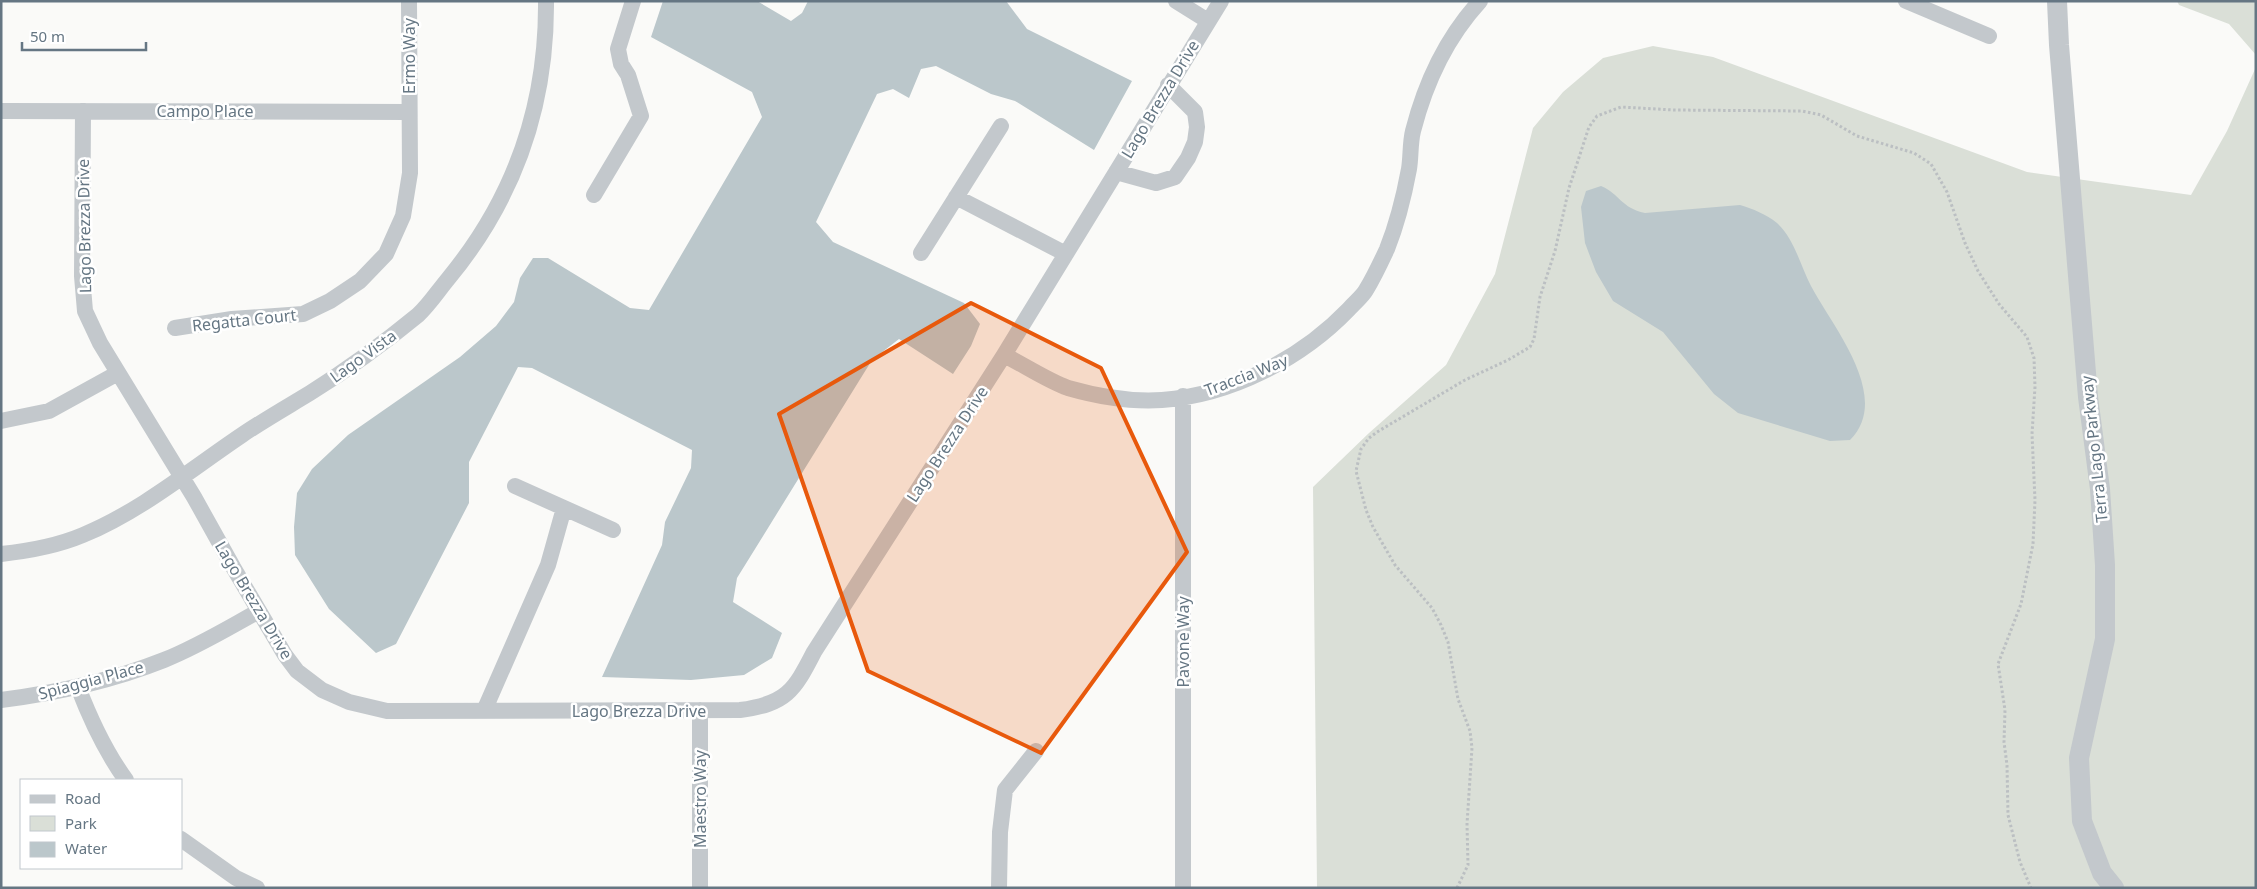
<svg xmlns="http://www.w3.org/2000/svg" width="2257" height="889" viewBox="0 0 2257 889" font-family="'Noto Sans',sans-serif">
  <rect width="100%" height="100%" fill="#fafaf8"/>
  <!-- green -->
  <path fill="#dadfd7" d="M2177,1H2256V55L2229,24L2179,5Z
    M1653,46L1713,57L2027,172L2191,195L2227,131L2256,67V888H1317L1313,487L1369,433L1446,365L1495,274L1533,128L1563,92L1603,58Z"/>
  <!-- water -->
  <path fill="#bbc7cb" d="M663,1H757L791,21L802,13L808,1H1006L1027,29L1132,81L1094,150L1015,101L991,94L936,66L921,69L909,98L893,89L877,94L816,222L833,242L964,303L980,324L971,346L953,374L899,339L872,360L737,578L733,602L782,633L772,658L744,675L691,680L602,677L662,545L665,522L691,468L692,450L532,368L518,367L469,462V503L396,644L376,653L329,609L295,555L294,527L297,493L312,469L348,435L460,357L496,326L514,302L520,278L533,258H548L630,308L649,310L762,117L752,92L651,37Z
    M1601,186C1620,194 1621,208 1645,213L1740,205C1753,209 1766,214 1777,223C1794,238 1801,267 1811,286C1832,326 1893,397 1850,440L1830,441L1738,413L1714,394L1663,332L1613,301L1596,272L1585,243L1581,207L1586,191Z"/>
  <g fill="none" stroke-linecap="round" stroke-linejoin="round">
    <!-- path -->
    <path stroke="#bbbfc2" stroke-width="3" stroke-dasharray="2.5 2.5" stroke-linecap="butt" d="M1457,888L1468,865L1467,824L1472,748L1470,731L1458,699L1448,642L1441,625L1432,608L1395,565L1373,527L1366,510L1356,471L1361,449L1369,438L1377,432L1465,380L1508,360L1530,347L1534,339L1540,297L1555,251L1569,188L1589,127L1597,116L1621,107L1674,110L1802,111L1821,115L1857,136L1914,153L1931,164L1947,192L1965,243L1978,271L1999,304L2027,337L2034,358L2035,387L2032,434L2035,500L2033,544L2021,604L1998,664L2005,710L2004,742L2007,765L2008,815L2020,862L2031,888"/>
    <!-- minor -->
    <path stroke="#c3c8cc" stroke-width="16" d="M1176,1L1208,21
      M1906,1L1989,36
      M1,111L409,112
      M83,111L82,276L85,311L100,343L194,497L233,567L285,655L297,671L322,690L349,702L387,711L740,710C786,704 794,691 814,652L1004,355L1221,1
      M1116,172L1156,183L1175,177L1188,158L1195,142L1197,127L1195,112L1168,85
      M594,195L641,116L628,75L621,64L618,49L633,1
      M956,197L1066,254
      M921,253L1001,126
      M175,328L232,319L303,314L330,301L360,281L386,254L403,216L410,173L409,1
      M1004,355C1024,365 1048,381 1068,388C1096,396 1132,402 1162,400C1231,395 1301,359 1349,309C1354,303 1362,297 1366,290C1374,277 1381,262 1387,249C1397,224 1404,196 1409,169C1411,157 1410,143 1413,131C1425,84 1447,37 1480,1
      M1,421L49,411L118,373
      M515,486L613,530
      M1,554C29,551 57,546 83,535C141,511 190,470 242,435C264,420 287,407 310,393C347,370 384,343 418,315C429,305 438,291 448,279C514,199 547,105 546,1
      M78,687C91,721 105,751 126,780
      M1,700C57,693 111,681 164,660C197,647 228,628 259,611
      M484,711L548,565L564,508
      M181,839L236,878L257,888
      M700,888V710
      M999,888L1000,832L1005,790L1036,751
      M1183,888V396"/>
    <!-- tertiary -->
    <path stroke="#c3c8cc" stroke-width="20" d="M2057,1L2059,45L2088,397L2100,489L2105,565V639L2079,758L2082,821L2102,873L2114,888"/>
  </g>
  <!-- marked area -->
  <path fill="#e8590c" fill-opacity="0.2" stroke="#e8590c" stroke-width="4" stroke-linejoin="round" d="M971,303L1101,368L1187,552L1041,753L868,671L779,414Z"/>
  <g text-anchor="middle" stroke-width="5" stroke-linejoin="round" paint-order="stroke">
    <!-- street labels -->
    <g font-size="16" fill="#657683" stroke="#fff">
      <text transform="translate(409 56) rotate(-90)" y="6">Ermo Way</text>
      <text transform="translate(1160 99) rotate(-59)" y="6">Lago Brezza Drive</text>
      <text x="205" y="117">Campo Place</text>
      <text transform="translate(84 226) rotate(-91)" y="6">Lago Brezza Drive</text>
      <text transform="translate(244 320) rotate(-6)" y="6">Regatta Court</text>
      <text transform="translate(363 356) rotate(-36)" y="6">Lago Vista</text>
      <text transform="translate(1246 375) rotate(-21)" y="6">Traccia Way</text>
      <text transform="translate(947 444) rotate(-57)" y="6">Lago Brezza Drive</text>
      <text transform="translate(2094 449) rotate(-96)" y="6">Terra Lago Parkway</text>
      <text transform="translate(254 600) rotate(59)" y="6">Lago Brezza Drive</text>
      <text transform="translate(1183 642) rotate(-90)" y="6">Pavone Way</text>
      <text transform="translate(91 680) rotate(-15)" y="6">Spiaggia Place</text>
      <text x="639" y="717">Lago Brezza Drive</text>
      <text transform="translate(700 799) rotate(-90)" y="6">Maestro Way</text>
    </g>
  </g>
  <!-- border -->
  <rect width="2257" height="889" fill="none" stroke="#657683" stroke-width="5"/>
  <!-- legend -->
  <rect x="20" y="779" width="162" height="90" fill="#ffffff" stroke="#c1c8cd"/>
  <rect x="30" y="795" width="25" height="8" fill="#c3c8cc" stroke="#c1c8cd"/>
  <text x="65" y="804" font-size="15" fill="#657683">Road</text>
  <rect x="30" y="816" width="25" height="15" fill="#dadfd7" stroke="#c1c8cd"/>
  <text x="65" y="829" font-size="15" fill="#657683">Park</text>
  <rect x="30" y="842" width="25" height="15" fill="#bbc7cb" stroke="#c1c8cd"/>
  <text x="65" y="854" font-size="15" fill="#657683">Water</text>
  <!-- scale -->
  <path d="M22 42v8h124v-8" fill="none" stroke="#657683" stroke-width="2.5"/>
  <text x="30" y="42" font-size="15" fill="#657683" stroke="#ffffff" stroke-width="4" paint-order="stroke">50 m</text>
</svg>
